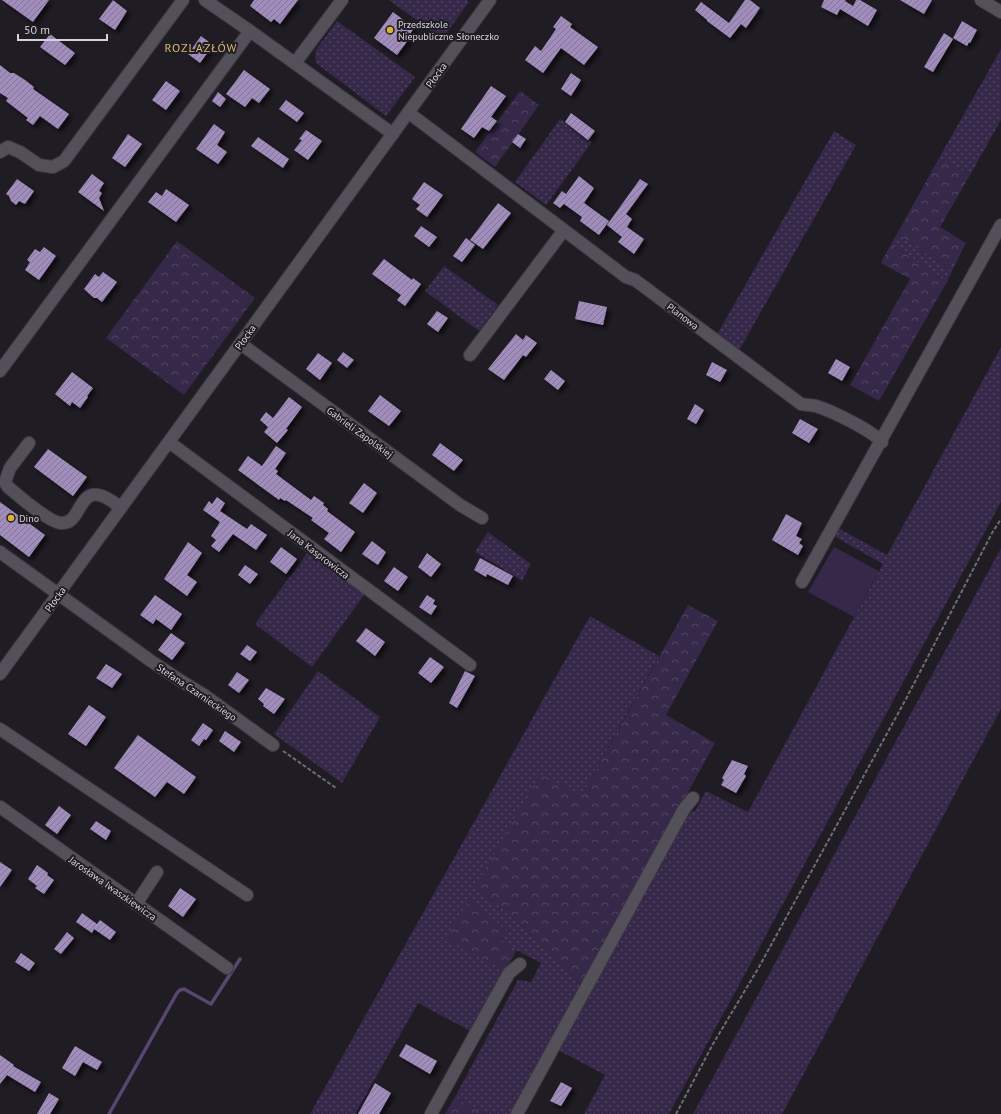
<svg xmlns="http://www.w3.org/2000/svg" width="1001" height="1114" viewBox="0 0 1001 1114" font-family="'PT Sans',sans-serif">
  <defs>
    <pattern id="grass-dots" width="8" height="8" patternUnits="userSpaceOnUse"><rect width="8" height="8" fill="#362848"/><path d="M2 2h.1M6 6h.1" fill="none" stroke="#524662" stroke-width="1.8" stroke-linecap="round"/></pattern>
    <pattern id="forest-crowns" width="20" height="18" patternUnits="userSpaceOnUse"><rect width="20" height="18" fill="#362848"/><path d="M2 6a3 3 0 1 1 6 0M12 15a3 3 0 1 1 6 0" fill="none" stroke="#524662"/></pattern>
    <pattern id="building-hatch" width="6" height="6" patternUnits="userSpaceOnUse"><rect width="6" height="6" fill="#a08dbb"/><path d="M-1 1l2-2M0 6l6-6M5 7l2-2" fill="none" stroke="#837696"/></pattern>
    <filter id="shadow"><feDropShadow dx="3.5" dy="3.5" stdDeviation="2" flood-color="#0009"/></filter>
  </defs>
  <rect width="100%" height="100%" fill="#1f1c24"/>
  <!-- grass -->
  <path fill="url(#grass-dots)" d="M389,0H467L469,2L442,39Z
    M337,21L415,77L386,116L316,63L315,51Z
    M1001,49V120L970,175L939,158Z
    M560,119L592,142L546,205L515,182Z
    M834,131L856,145L738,352L716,336Z
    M897,234L952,271L947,282L891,244Z
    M444,266L498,305L479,331L425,291Z
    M1001,347V502L669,1114H584L605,1075L558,1050L687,812L695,811L706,791L748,812L883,564L834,536L838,528L887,555Z
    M488,532L531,564L522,581L475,552Z
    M1001,548V709L782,1114H693Z
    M307,553L337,573L364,595L312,667L255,624Z
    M590,616L659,656L582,795L475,887L514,918L582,986L513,1114H484L455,1097L518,980L531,982L541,963L501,942L470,897L505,971L472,1032L418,1003L355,1114H310Z
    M318,671L380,717L342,783L274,734Z"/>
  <!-- forest -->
  <path fill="url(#forest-crowns)" d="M520,91L539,105L495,167L475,152Z
    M939,158L970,175L940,227L966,243L952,271L897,234Z
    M177,241L255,298L184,395L106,338Z
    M891,244L947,282L879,401L850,385L910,279L881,263Z
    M688,605L718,621L666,715L715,743L582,986L514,918L475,887L540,774L582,795Z
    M470,897L507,931L501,942L517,950L505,971L446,939Z
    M455,1097L484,1114H445Z"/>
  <!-- green -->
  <path fill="#362848" d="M834,547L879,571L854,617L808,592Z"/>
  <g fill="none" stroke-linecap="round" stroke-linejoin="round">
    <!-- stream -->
    <path stroke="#584670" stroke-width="3.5" d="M109,1114L177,993L180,990L184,989L211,1004L240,959"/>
  </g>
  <!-- building -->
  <path fill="url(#building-hatch)" filter="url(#shadow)" d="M2,0H49L33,22Z
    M113,0L127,11L115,30L99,19Z
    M254,0H298L280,24L274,19L271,22L250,6Z
    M745,0H750L760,8L746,28L741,24L730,38L707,21V20L695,10L701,2L729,23Z
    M824,0H846L845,1L853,6L856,0H860L877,10L868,26L840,9L837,15L821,7Z
    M900,0H932L924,14Z
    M393,12L414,28L410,34L412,35L397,55L374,38Z
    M561,16L572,24L570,27L598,47L584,65L561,48L543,73L525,60L535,46L541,51L556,29L553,27Z
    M962,21L977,30L970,43L969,42L967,46L953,38Z
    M944,33L953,39L933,72L924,67Z
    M50,34L75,53L65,65L40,47Z
    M201,36L213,45L200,63L188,54Z
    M0,65L10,73H14L25,80L34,87L33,89L69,114L58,129L40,116L33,125L26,120L28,118L6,101L8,98L0,93Z
    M244,70L270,89L259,103L252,98L245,107L226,94Z
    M571,73L581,80L571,96L561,89Z
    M166,81L180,91L166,110L152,100Z
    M491,86L506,96L491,117L497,121L489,131L482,127L474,138L461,129Z
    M218,92L226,99L220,107L212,101Z
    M286,100L304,113L297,122L279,109Z
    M571,113L595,131L588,140L565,122Z
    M214,124L225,132L217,145L227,152L218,164L196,149Z
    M306,130L322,141L308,160L294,150L302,140L299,139Z
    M128,134L142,144L125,167L112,158Z
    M518,134L526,139L520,148L512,142Z
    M258,137L289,159L283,168L251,146Z
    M92,174L104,183L99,191L102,193L99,198L104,211L78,192Z
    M579,176L594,188L584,203L609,221L599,235L580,221L582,217L564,204L560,208L553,203L562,191L566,194Z
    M17,179L34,191L25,204L19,201L16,205L11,201L9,196L6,194Z
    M640,179L648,184L626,214L632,219L627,227L644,239L634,254L618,242L622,237L607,225Z
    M424,182L443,195L427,217L416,209L420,205L412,199Z
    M166,189L189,205L176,222L148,202L156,192L162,196Z
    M498,203L511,213L483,249L470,240Z
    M421,226L437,237L429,247L414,236Z
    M466,238L475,245L462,262L453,256Z
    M44,247L56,256L39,280L25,270L30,262L27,260L35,249L40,252Z
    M384,259L412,280L413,278L421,284L405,306L397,300L401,295L372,274Z
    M103,272L117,282L102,302L97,298H94L84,289L95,274L99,277Z
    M579,301L607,307L603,325L575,319Z
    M437,311L448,318L438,332L427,324Z
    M516,334L523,340L526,335L537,343L526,357L523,355L504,380L488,369Z
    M343,352L354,360L347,368L337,360Z
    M318,353L332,363L320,380L306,369Z
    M836,359L850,367L842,381L828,373Z
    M712,362L727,370L720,382L706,375Z
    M551,370L565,381L558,390L544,379Z
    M72,372L93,388L87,396L88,397L80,408L72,402L70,406L55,394Z
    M380,395L401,411L389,426L368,411Z
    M289,397L302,407L286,429L288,430L277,443L264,432L268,427L260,420L266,412L273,418Z
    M695,404L704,410L696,424L687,419Z
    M800,419L818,429L809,443L792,433Z
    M440,443L463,460L454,471L432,455Z
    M276,446L286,453L275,469L278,471L276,474L311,500L314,496L324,503L323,505L328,509L327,511L355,532L341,552L324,539L329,533L311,520L313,518L286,500L285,501L280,498L279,500L238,470L248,456L262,466Z
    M48,449L87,477L73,496L34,467Z
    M364,483L377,493L363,513L349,503Z
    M217,497L225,503L220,511L247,529L251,524L267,535L256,550L233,534L219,552L211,546L216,540L211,536L220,522L203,510L209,501L212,504Z
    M0,502L45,535L29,557L0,535Z
    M786,514L802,523L796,536L802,539L799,543L803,546L798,555L772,540Z
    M372,541L386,552L378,565L362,554Z
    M188,542L202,553L187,575L197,582L187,596L164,579Z
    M281,547L297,559L286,574L270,562Z
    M427,553L441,564L431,577L418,567Z
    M480,558L513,576L508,585L487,574L486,577L474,570Z
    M245,565L258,574L250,584L238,575Z
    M394,567L408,577L398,591L384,581Z
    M155,595L182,614L171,630L156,619L153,624L140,615Z
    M427,595L435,600L433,604L437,606L431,615L419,607Z
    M366,628L385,642L375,656L356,641Z
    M171,633L185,643L172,660L158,650Z
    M247,645L257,652L250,661L240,654Z
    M430,657L444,667L431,683L418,673Z
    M106,664L122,674L112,688L96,678Z
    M465,671L475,676L457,708L449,703Z
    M237,672L249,680L239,693L228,685Z
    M266,688L285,699L274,714L263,706L264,704L258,699Z
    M89,705L106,717L86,746L68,734Z
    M203,723L213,730L206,740L204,739L199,746L191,740Z
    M225,731L241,742L234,752L219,741Z
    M138,735L196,777L184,794L167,782L155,797L114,768Z
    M732,760L748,766L744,774L746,776L736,793L721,785L724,780L722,778Z
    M59,806L71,815L57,834L45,825Z
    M96,821L111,831L106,840L90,829Z
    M0,862L12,870L0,887Z
    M37,865L48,873L47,875L54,880L44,894L35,888L37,886L28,879Z
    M180,888L196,899L183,917L168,906Z
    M82,913L97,924L100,920L116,932L110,940L94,929L92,933L76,922Z
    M67,932L74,938L61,954L54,949Z
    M21,953L35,963L29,971L15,962Z
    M406,1044L437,1061L430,1074L399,1056Z
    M75,1046L102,1062L97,1070L83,1062L75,1076L62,1068Z
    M0,1055L14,1065L13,1066L41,1082L35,1092L7,1075L0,1084Z
    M561,1082L572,1088L561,1106L550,1101Z
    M375,1083L391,1093L379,1114H358Z
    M49,1093L59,1099L50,1114H37Z"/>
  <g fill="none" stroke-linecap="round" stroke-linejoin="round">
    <defs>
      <path id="minor" d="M205,0L250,31L393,134
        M981,0L1001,12
        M295,63L342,0
        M409,113L626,277L635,280L801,404C806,405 811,405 816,406C832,411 871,430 882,442
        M0,152L8,147L20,152L39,165L53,167L64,161L183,0
        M241,344L460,505L482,518
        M470,355L564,230
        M0,371L250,31
        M169,442L470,665
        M29,443L10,468L5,482L8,487C19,496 48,522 61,523C86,525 75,470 121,508
        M0,552L151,661L178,679L204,695L273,745
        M802,582L1001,225
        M0,674L490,0
        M0,729L247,895
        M0,807L227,968
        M136,904L157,872
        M431,1114L509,973L520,964
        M517,1114L684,809L693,798"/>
    </defs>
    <!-- minor casing -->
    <use href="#minor" stroke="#3a383e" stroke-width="14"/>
    <!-- path -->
    <path stroke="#6f6c73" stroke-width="2" stroke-dasharray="4 2" stroke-linecap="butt" d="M283,751L336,788
      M676,1114L713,1044L759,967L907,697L992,533L1001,519"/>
    <!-- minor -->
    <use href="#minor" stroke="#535059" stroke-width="12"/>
  </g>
  <!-- markers -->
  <g fill="#ddb133" stroke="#1f1c24" stroke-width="1.5">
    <circle cx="390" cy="30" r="4"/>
    <circle cx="11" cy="518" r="4"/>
  </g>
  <g text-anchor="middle" stroke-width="4" stroke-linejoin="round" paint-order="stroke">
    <!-- poi labels -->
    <g font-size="10" fill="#d5d3d8" stroke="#1f1c24" text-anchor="start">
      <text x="398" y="28">Przedszkole<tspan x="398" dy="12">Niepubliczne Słoneczko</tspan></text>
      <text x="19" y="522">Dino</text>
    </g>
    <!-- street labels -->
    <g font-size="10" fill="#d5d3d8" stroke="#1f1c24">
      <text transform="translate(436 75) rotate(-54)" y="4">Płocka</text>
      <text transform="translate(683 316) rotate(37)" y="4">Planowa</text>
      <text transform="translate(245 337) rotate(-54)" y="4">Płocka</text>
      <text transform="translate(360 432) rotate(36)" y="4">Gabrieli Zapolskiej</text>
      <text transform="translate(319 554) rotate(37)" y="4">Jana Kasprowicza</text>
      <text transform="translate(55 599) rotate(-54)" y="4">Płocka</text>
      <text transform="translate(197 692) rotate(34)" y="4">Stefana Czarnieckiego</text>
      <text transform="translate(113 888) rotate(35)" y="4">Jarosława Iwaszkiewicza</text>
    </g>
    <!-- quarter labels -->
    <g font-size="12" letter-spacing="1" fill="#d9bb70" stroke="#1f1c24">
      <text x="201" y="52">ROZLAZŁÓW</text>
    </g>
  </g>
  <!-- scale -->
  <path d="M18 34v6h89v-6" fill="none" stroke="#d5d3d8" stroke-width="2"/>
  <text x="24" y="34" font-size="12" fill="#d5d3d8" stroke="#1f1c24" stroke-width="3" paint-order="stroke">50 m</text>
</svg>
